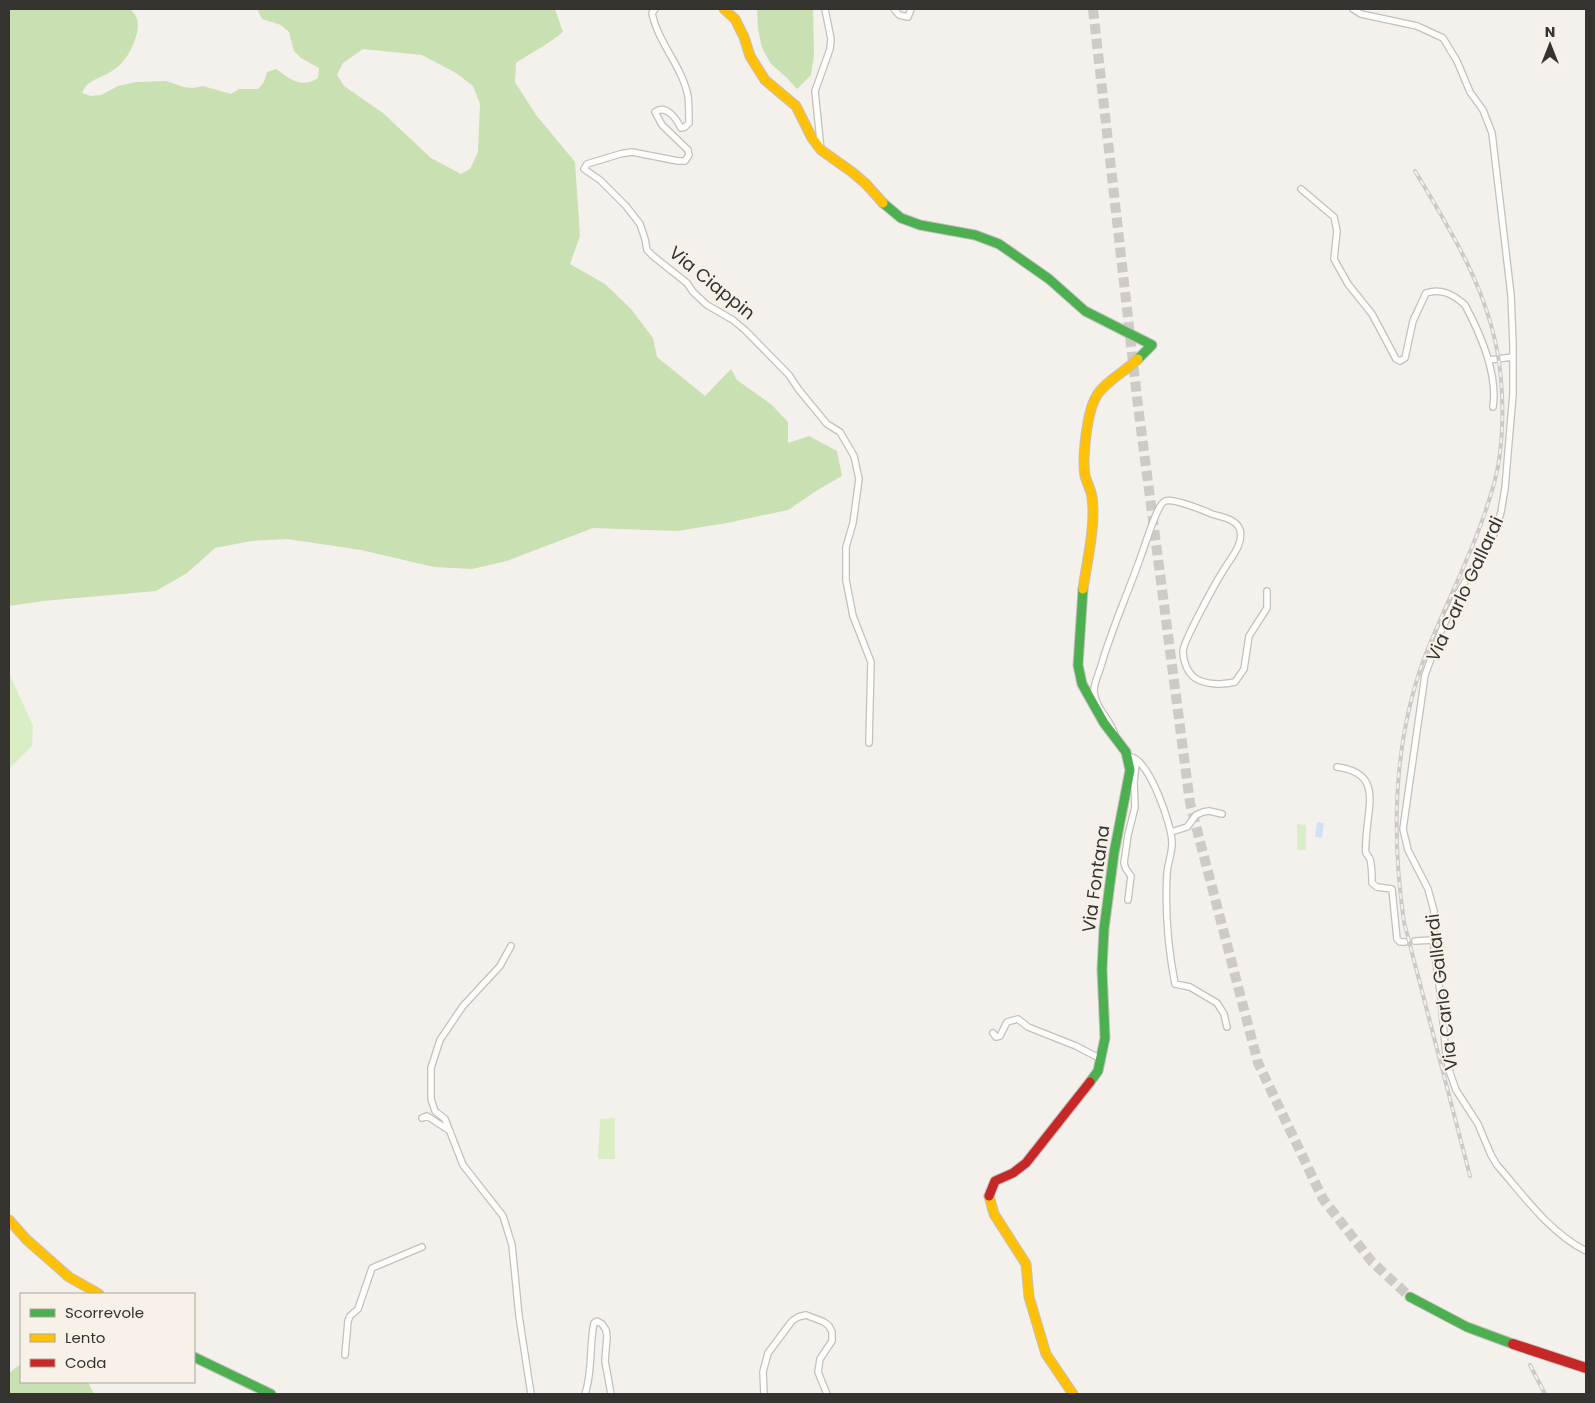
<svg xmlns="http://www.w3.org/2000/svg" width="1595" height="1403" viewBox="0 0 1595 1403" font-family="Poppins,sans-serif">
  <rect width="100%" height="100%" fill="#f4f0ec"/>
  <!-- green -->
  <path fill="#d9eec4" d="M9,673L33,726L32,746L9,769Z
    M1297,824L1306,825V850H1297Z
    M615,1118V1159H598L600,1119Z"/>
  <!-- forest -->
  <path fill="#c9e0b2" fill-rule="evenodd" d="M9,9H130C138,17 139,22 137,33C133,48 126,62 112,71C100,79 88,79 82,93L91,96L101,95L118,86L136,82L166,81L184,87L193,88L203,86L231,94L239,89H258L264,82L267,72L276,69C290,79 301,89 318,78L319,68L301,58L294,51L289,32L281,25L262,19L257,9H555L563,32C549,44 532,52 516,63L515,82L536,115L575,162L580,236L570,264L605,284L631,309L653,338L657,357L705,396L731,369L737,380L772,405L788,422V443L809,436L837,451L842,476L816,491L788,510L727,523L677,531L593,528L507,561L472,569L434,567L361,550L287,539L251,541L215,548L187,573L156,591L43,601L9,606ZM363,49L422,55L456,73L473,86L480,104L478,152L470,169L461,174L431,158L383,113L344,86L337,75L343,63Z
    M757,9H813L814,55L811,75L797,89L786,77L771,64L762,48L758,29Z
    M21,1364V1382H88L94,1394H9V1373Z"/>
  <!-- water -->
  <path fill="#d2e1f3" d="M1317,822L1324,823L1322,838L1315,837Z"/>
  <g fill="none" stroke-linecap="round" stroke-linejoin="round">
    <!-- highway-tunnel -->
    <path stroke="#cecac6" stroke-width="10" stroke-dasharray="10 5" stroke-linecap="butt" d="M1093,9L1138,406L1190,803L1258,1063L1323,1199L1372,1262L1410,1297"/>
    <defs>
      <path id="street" d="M655,9L652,13C658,43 682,66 688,96C689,105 689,114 689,123L685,127L681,128C676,118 666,104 655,112L662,125L688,150L689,155L685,161H678L632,152L620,154L587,164L584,169L600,180L626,206L640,224L645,239L647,250L653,256L687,283L693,292L707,305L733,320L746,331L789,375L799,390L827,424L840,432L854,456L859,479L853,523L846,547V580L853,616L871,662L869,743
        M894,9L899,15L908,17L911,9
        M1353,9L1361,14L1417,26L1443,38L1457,61L1470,92L1483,110L1492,133L1511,295L1513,344V394L1505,488L1501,512L1494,534L1459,592L1441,631L1425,675L1403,829L1408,850L1428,889L1434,911L1433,940L1441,999L1446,1056L1450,1073L1456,1090L1478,1124L1491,1155L1497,1165C1524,1196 1549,1232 1586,1251
        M821,150L815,91L830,49L831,39L825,9
        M1301,189L1334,217L1337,231L1334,259L1348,284L1372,314L1396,359L1400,361L1405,358L1413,321L1426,293C1441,288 1453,294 1465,305C1480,333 1498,374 1493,407
        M1489,360L1513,357
        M1115,735C1111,720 1095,708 1094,691C1094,683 1099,673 1101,666C1112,628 1128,593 1141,556C1145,546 1157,504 1165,501C1173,498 1203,510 1212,514C1221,517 1237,519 1240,530C1244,544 1230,559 1223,571C1216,582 1183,642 1183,651C1183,661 1187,672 1195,678C1206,685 1223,685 1235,682L1244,669L1249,636L1267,608V591
        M1128,758L1131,757C1149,760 1172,825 1172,843C1172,853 1168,863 1167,873C1165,909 1168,948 1175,984L1190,987L1217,1003L1224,1014L1227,1027
        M1337,767C1384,773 1367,807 1366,841C1366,844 1365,850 1366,853C1367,855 1369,857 1370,859C1372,867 1372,876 1372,883L1377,887L1392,889L1397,939L1400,942H1405
        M1171,832L1187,827L1196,815L1203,812L1209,811L1222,814
        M1128,900L1131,876L1126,869L1124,863L1128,835L1135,807L1134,782L1136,764L1134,759
        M1415,941L1433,940
        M511,946L500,966L463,1006L440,1040L431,1068V1099L435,1111L445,1119L463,1165L503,1216L512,1245L519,1316L531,1394
        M993,1033L996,1037L1000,1036L1007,1022L1018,1019L1028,1027L1076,1046L1101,1059
        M422,1118L427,1116L450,1131
        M345,1355L348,1321L350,1316L358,1309L372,1268L422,1247
        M585,1394C593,1371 589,1346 594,1323L597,1321L602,1324L606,1330L607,1337L605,1361L611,1394
        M764,1394L763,1372L768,1353L792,1321L798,1317L806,1315L824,1322L829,1326L832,1332V1341L820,1359L818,1372L827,1394"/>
      <path id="fast" d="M883,203L901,218L920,225L975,235L999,244L1049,279L1085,311L1152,345L1138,359
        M1083,589L1078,665L1082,684L1104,723L1126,752L1130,770L1114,853L1104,929L1102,969L1105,1038L1098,1071L1090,1082
        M1410,1297L1467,1327L1513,1344
        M194,1357L271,1394"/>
      <path id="slow" d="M724,9L735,19L744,37L750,56L765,80L796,106L812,138L821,150L852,172L866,184L883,203
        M1083,589C1087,561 1096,525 1092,497C1091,490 1087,483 1085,476C1082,458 1087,412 1096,397C1102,384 1127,370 1138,359
        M989,1196L994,1214L1026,1264L1029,1297L1046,1354L1073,1394
        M9,1220L27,1240L69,1277L99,1294"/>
      <path id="jam" d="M989,1196L995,1181L1013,1173L1026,1163L1090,1082"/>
    </defs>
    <!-- street casing -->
    <use href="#street" stroke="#c3c0bd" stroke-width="8"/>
    <!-- fast casing -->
    <use href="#fast" stroke="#c3c0bd" stroke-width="11"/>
    <!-- slow casing -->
    <use href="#slow" stroke="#c3c0bd" stroke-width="11"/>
    <!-- jam casing -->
    <use href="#jam" stroke="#c3c0bd" stroke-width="11"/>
    <!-- street -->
    <use href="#street" stroke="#fdfdfc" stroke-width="5.5"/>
    <!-- fast -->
    <use href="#fast" stroke="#4caf50" stroke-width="9"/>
    <!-- slow -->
    <use href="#slow" stroke="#ffc107" stroke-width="9"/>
    <!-- jam -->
    <use href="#jam" stroke="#c62828" stroke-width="9"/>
    <defs>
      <path id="rail" d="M1415,171C1451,231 1489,291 1499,362C1504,396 1504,446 1495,480C1479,541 1448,598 1425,656C1393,742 1391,832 1404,922L1470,1176
        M1530,1365L1545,1394"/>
    </defs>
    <!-- rail casing -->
    <use href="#rail" stroke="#cacac8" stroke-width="4"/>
    <!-- rail -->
    <use href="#rail" stroke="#f8f1e8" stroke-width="2" stroke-dasharray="5.5" stroke-linecap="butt"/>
    <defs>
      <path id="jam-bridge" d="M1513,1344L1586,1368"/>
    </defs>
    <!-- jam-bridge casing -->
    <use href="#jam-bridge" stroke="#cfcdca" stroke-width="12" stroke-linecap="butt"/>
    <!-- jam-bridge -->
    <use href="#jam-bridge" stroke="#c62828" stroke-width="10"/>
  </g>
  <g text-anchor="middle" stroke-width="4" stroke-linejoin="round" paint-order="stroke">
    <!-- street labels -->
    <g font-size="18" fill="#35332f" stroke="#f8f1e8">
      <text transform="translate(712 283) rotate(39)" y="6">Via Ciappin</text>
      <text transform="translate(1465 589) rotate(-65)" y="6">Via Carlo Gallardi</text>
      <text transform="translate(1096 879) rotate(-82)" y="6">Via Fontana</text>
      <text transform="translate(1442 992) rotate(-97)" y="6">Via Carlo Gallardi</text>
    </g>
  </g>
  <!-- border -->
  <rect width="1595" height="1403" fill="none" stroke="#35332f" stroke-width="20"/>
  <!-- legend -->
  <rect x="20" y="1293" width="175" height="90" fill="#f8f1e8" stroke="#aaa59e"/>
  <rect x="30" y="1309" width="25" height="8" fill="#4caf50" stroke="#aaa59e"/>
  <text x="65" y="1318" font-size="15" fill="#35332f">Scorrevole</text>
  <rect x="30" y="1334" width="25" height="8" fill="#ffc107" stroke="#aaa59e"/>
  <text x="65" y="1343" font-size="15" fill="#35332f">Lento</text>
  <rect x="30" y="1359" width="25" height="8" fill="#c62828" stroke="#aaa59e"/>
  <text x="65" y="1368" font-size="15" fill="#35332f">Coda</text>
  <!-- north arrow -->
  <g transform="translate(1550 45)" stroke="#f8f1e8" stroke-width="4" paint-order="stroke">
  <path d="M0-4L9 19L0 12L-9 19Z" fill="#35332f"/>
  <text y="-8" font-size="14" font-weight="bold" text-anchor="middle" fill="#35332f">N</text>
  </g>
</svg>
